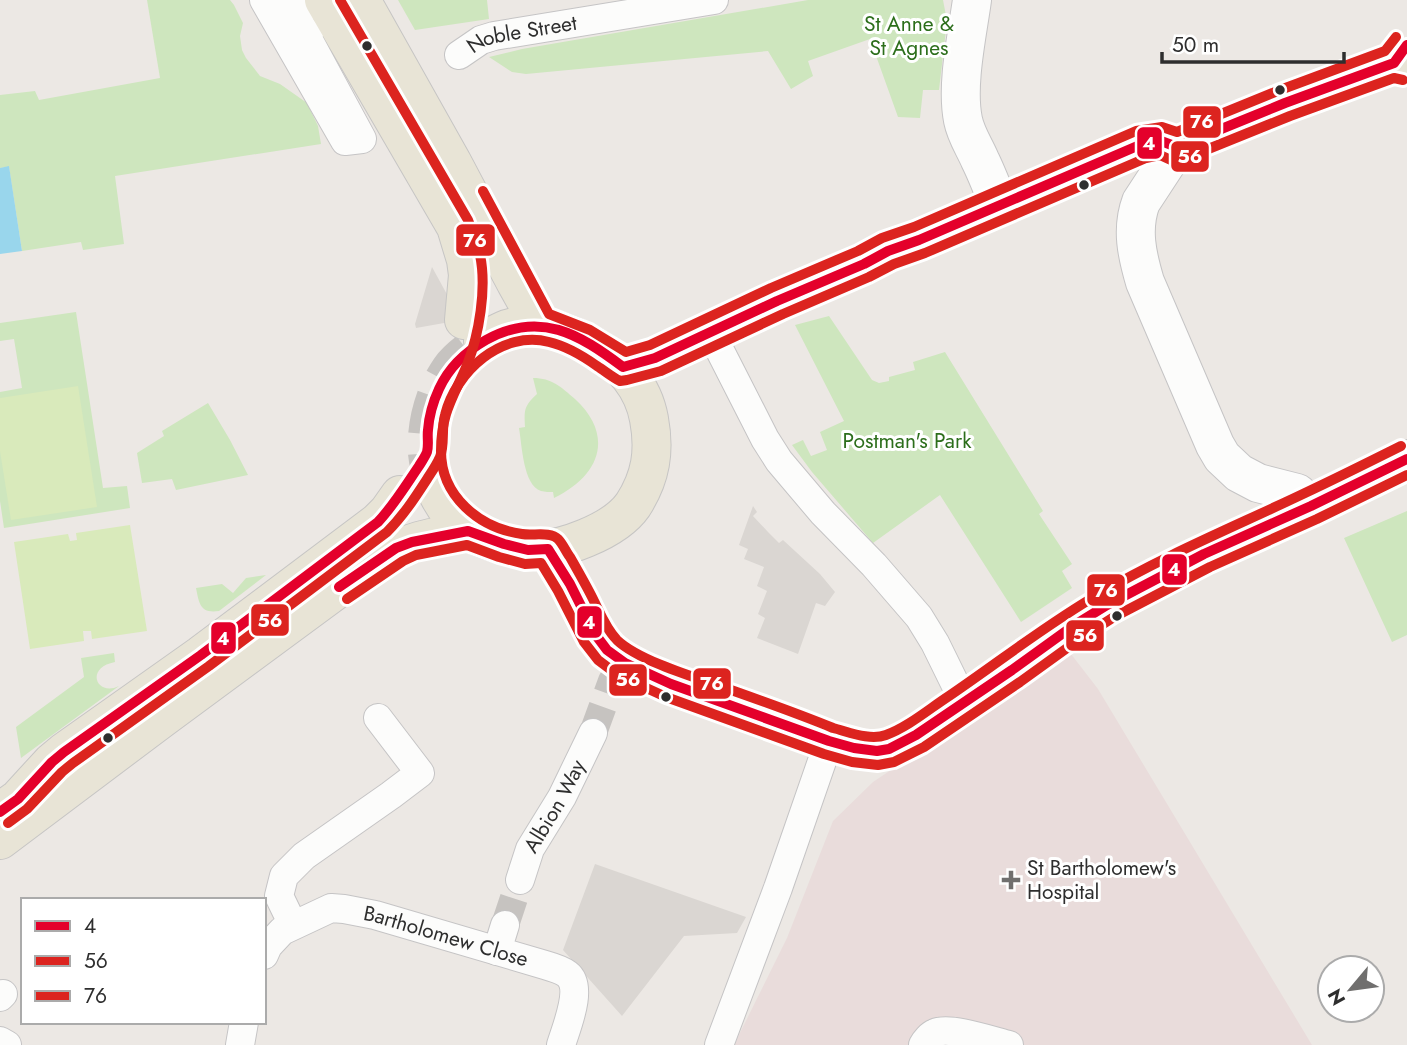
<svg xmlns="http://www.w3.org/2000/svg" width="1407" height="1045" viewBox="0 0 1407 1045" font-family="Jost,sans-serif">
  <rect width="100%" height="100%" fill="#ece8e4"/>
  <!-- medical -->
  <path fill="#e9dcdb" d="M1071,654L1098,689L1312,1045H734L787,938L833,821L873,782L912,756L1021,679L1027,684Z"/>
  <!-- green -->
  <path fill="#cee6be" d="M147,0H230L234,5L243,23L240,36L242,50L246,58L260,76L280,84L307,103L318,126L321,144L115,176L124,244L83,250L81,242L22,251L9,167L0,168V95L35,91L39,100L160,78Z
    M398,0H487L489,19L415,30Z
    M808,0H943L947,21L939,90H923L920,118L898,117L870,39L808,61L813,76L791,89L768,51L526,74L512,72L489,57L522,49Z
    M76,312L103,488L127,486L130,508L4,528L0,501V392L22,388L14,339L0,341V323Z
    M829,316L872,380L879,383L889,381V377L915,370L913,362L945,352L1043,511L1039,514L1072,564L1062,571L1072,588L1021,622L940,495L873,543L812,472L792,445L803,440L811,456L827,450L820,432L844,421L795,325Z
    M533,378C552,378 561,387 575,399C615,436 600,476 554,498L553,492C549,492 545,492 541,491C523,485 522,445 519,428L525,427C524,410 524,406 537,394Z
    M208,403L230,440L248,475L176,490L172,479L142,483L137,453L164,436L162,431Z
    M1407,511V635L1392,642L1344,538Z
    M266,575L219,611C200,614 199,603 196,588L222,584L233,593L246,578Z
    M114,653L115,662C84,668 97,697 119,686L21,758L16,727L84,677L81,658Z"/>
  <!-- pitch -->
  <path fill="#d9eabb" d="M78,386L97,507L11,520L0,451V398Z
    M130,525L147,631L92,639L91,631H83L84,641L30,649L14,542L68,534L70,541L77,540L76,533Z"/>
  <!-- plaza -->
  <path fill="#dad6d2" d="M432,267L461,320L416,328L415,324Z
    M753,506L757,512L753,516L768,532L779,543L783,540L820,574L835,592L825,606L816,603L798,654L757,638L765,618L758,614L767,591L757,586L764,567L744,559L748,549L739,545Z
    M595,864L746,917L737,933L684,936L622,1016L563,950Z"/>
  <!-- water -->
  <path fill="#99d6ec" d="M9,166L22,251L0,254V168Z"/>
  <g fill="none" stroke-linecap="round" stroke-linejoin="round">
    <!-- street-tunnel -->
    <path stroke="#c6c3c0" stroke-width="28" stroke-dasharray="28 14" stroke-linecap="butt" d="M593,733L612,681L625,663
      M505,925L520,880"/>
    <!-- primary-tunnel -->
    <path stroke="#c6c3c0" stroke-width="38" stroke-dasharray="38 19" stroke-linecap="butt" d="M436,490C432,478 428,466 427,453C425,425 434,392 450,369C458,358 471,349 483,341
      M570,584C581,606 590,635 610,651C621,661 635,668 649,674"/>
    <defs>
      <g id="street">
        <path d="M264,0L345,141L362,139L307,37L309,35L306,32L303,31L292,0"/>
        <path id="s1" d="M459,55L481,40L494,36L714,0"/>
        <path d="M710,331L765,439L779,461L823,513L874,565L919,617L935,643L964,702"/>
        <path id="s2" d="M520,880L530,849L562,797L593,733"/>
        <path d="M293,925L279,896L284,876L304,856L391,795L420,773L378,718"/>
        <path d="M497,951L505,925"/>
        <path id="s3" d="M264,955L268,946L282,931L331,908L344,909L375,915L545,965C552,967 562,970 567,974C584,987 566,1028 561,1045"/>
        <path d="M0,997L3,994"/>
        <path d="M0,1041L7,1045"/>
        <path d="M240,1045L244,1022"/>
        <path d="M719,1045L778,888L829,741"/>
        <path d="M923,1045C925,1041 930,1035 935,1033C949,1026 993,1041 1009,1045"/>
      </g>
      <path id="secondary" d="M972,0C967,36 956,85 963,120C966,135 974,146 980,160C987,174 993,190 999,205
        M1177,147L1141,202C1131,229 1137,255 1145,282L1215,445L1222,457L1239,473L1258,483L1297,493L1311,506"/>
      <path id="primary" d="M324,0L456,227L466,260L468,275L464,320
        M361,0L452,162L516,283L540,326
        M623,367L655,358L777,301L864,264L888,251L919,240L1142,144L1161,141L1177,147L1285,103L1394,63L1407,67
        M436,490C443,505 454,521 468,531C482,540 512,548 529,550C560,552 615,531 633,505C651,477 655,451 649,419C643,386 621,362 593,346C567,332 536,319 507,329C499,332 491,337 483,341
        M548,549L570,584
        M649,674L715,700L791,726L829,741L854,748L877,751L889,749L916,735L1012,670L1073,626L1107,605L1204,554L1311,506L1407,459
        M0,812L18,799L52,762L64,752L201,655L378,522L388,512L400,495
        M0,840L161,719L378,559C410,540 433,537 468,531"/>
    </defs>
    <!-- street casing -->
    <use href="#street" stroke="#c5c4c5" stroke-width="30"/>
    <!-- secondary casing -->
    <use href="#secondary" stroke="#c5c4c5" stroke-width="40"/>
    <!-- primary casing -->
    <use href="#primary" stroke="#c6c5c4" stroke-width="40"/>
    <!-- street -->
    <use href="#street" stroke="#fcfcfb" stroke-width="28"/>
    <!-- secondary -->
    <use href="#secondary" stroke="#fcfcfb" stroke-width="38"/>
    <!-- primary -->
    <use href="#primary" stroke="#e8e4d6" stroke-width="38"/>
    <defs>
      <path id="bus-1" d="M339,587L396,548L412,542L468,531L504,544L528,550L548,549L570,584L595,634L607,650L625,663L671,684L829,741L854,748L877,751L889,749L916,735L1012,670L1073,626L1107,605L1204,554L1311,506L1407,459
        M0,812L18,799L52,762L64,752L201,655L378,522C394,505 406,485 419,466C422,461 425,457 427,452C429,445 427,437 428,430C429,416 433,402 439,389C449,367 465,352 486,340C540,310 579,334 623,367L655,358L777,301L864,264L888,251L919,240L1142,144L1161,141L1177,147L1285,103L1394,63L1407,45"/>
      <path id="bus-2" d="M347,599L403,561L416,555L467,545L499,557L525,564L541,563L558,591L584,642L598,660L618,675L666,697L824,754L852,762L878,765L894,762L924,747L1020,682L1081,638L1114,617L1210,567L1317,519L1407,475
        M8,823L27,809L62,772L73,763L209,666L387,532C404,515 416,496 429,476C433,470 437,464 440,457C445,444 441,429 445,415C456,371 502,330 549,342C566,346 583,356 597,366C605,371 612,377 620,381L627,380L661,371L783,314L869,277L894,264L925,253L1146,158L1160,155L1173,161L1181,160L1290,116L1394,78L1403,80"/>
      <path id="bus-3" d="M340,0L468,220C472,231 477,243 480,255C487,288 479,335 467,365C453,398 441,413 441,451C441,496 479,528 522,534C533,536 550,531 558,539C563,544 566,552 570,557C578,571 586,585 593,599C600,613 606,629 617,640C637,659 687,675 714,684C754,698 794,712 833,728C849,732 870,741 886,735C908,727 929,709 949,696C999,662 1047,624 1099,594C1165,555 1236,526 1305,493C1337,478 1369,462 1401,446
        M483,191L549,314L590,330L626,352L650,345L771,288L858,251L882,238L914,227L1136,131L1162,127L1177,132L1280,90L1385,51L1396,37"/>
    </defs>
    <!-- bus-1 casing -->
    <use href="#bus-1" stroke="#fff" stroke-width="16"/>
    <!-- bus-2 casing -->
    <use href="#bus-2" stroke="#fff" stroke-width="16"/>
    <!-- bus-3 casing -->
    <use href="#bus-3" stroke="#fff" stroke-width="16"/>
    <!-- bus-1 -->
    <use href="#bus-1" stroke="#e4002b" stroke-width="10"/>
    <!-- bus-2 -->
    <use href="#bus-2" stroke="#dc241f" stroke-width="10"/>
    <!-- bus-3 -->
    <use href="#bus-3" stroke="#dc241f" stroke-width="10"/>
  </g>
  <!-- markers -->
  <g fill="#2e2e2e" stroke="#fff" stroke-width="2.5">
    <circle cx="367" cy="46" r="6"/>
    <circle cx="1280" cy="90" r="6"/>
    <circle cx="1084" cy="185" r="6"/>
    <circle cx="1117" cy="616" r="6"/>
    <circle cx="666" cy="697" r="6"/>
    <circle cx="108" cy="738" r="6"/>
  </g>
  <path fill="#706f6e" stroke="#fff" stroke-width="2.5" d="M1007.5 869.5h7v7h7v7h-7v7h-7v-7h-7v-7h7z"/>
  <g text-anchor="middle" stroke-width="6" stroke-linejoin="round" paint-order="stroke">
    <!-- park labels -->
    <g font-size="21" fill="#2c6e1b" stroke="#fff">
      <text x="909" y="31">St Anne &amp;<tspan x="909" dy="24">St Agnes</tspan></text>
      <text x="907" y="448">Postman's Park</text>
    </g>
    <!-- street labels -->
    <g font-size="21" fill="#2e2e2e" stroke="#fff">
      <text dy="7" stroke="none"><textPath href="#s1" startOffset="68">Noble Street</textPath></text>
      <text dy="7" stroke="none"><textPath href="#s2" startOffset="82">Albion Way</textPath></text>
      <text dy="7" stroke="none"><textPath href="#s3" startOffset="203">Bartholomew Close</textPath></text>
    </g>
    <!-- poi labels -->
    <g font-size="21" fill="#2e2e2e" stroke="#fff" text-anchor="start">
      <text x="1027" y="875">St Bartholomew's<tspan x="1027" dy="24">Hospital</tspan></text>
    </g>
  </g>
  <g stroke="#fff" stroke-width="2.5">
    <rect x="1182" y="105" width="40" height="34" rx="7" fill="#dc241f"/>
    <rect x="1136" y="126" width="27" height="34" rx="7" fill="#e4002b"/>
    <rect x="1170" y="140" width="40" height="33" rx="7" fill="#dc241f"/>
    <rect x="455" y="223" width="41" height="34" rx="7" fill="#dc241f"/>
    <rect x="1161" y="553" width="27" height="33" rx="7" fill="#e4002b"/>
    <rect x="1086" y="573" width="40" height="34" rx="7" fill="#dc241f"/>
    <rect x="250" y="603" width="40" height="34" rx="7" fill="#dc241f"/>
    <rect x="576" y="605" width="27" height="34" rx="7" fill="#e4002b"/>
    <rect x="1065" y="619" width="40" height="33" rx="7" fill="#dc241f"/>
    <rect x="210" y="621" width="27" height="34" rx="7" fill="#e4002b"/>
    <rect x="608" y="663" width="40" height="34" rx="7" fill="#dc241f"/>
    <rect x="692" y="667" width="40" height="33" rx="7" fill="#dc241f"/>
  </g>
  <g font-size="19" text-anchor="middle" font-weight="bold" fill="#fff">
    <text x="1202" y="128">76</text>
    <text x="1149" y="150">4</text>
    <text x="1190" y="163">56</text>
    <text x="475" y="247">76</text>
    <text x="1174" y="576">4</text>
    <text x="1106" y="597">76</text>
    <text x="270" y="627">56</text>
    <text x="589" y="629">4</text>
    <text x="1085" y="642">56</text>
    <text x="223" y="645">4</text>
    <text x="628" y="686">56</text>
    <text x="712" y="690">76</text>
  </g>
  <!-- legend -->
  <rect x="21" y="898" width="245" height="126" fill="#ffffff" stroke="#ababab" stroke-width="2"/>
  <rect x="35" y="921" width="35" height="10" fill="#e4002b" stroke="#ababab" stroke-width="2"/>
  <text x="84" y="933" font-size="21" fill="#2e2e2e">4</text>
  <rect x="35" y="956" width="35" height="10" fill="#dc241f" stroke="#ababab" stroke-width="2"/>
  <text x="84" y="968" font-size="21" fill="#2e2e2e">56</text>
  <rect x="35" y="991" width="35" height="10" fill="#dc241f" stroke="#ababab" stroke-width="2"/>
  <text x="84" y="1003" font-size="21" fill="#2e2e2e">76</text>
  <!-- north arrow -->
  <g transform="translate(1351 989) rotate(241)"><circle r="33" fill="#ffffff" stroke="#ababab" stroke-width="2"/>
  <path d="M0-5L12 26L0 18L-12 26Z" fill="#706f6e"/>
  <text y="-10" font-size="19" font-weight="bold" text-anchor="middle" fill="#2e2e2e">N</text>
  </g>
  <!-- scale -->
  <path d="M1162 52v10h182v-10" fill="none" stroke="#2e2e2e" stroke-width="3.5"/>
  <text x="1172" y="52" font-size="21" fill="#2e2e2e" stroke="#ffffff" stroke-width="5" paint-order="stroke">50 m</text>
</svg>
